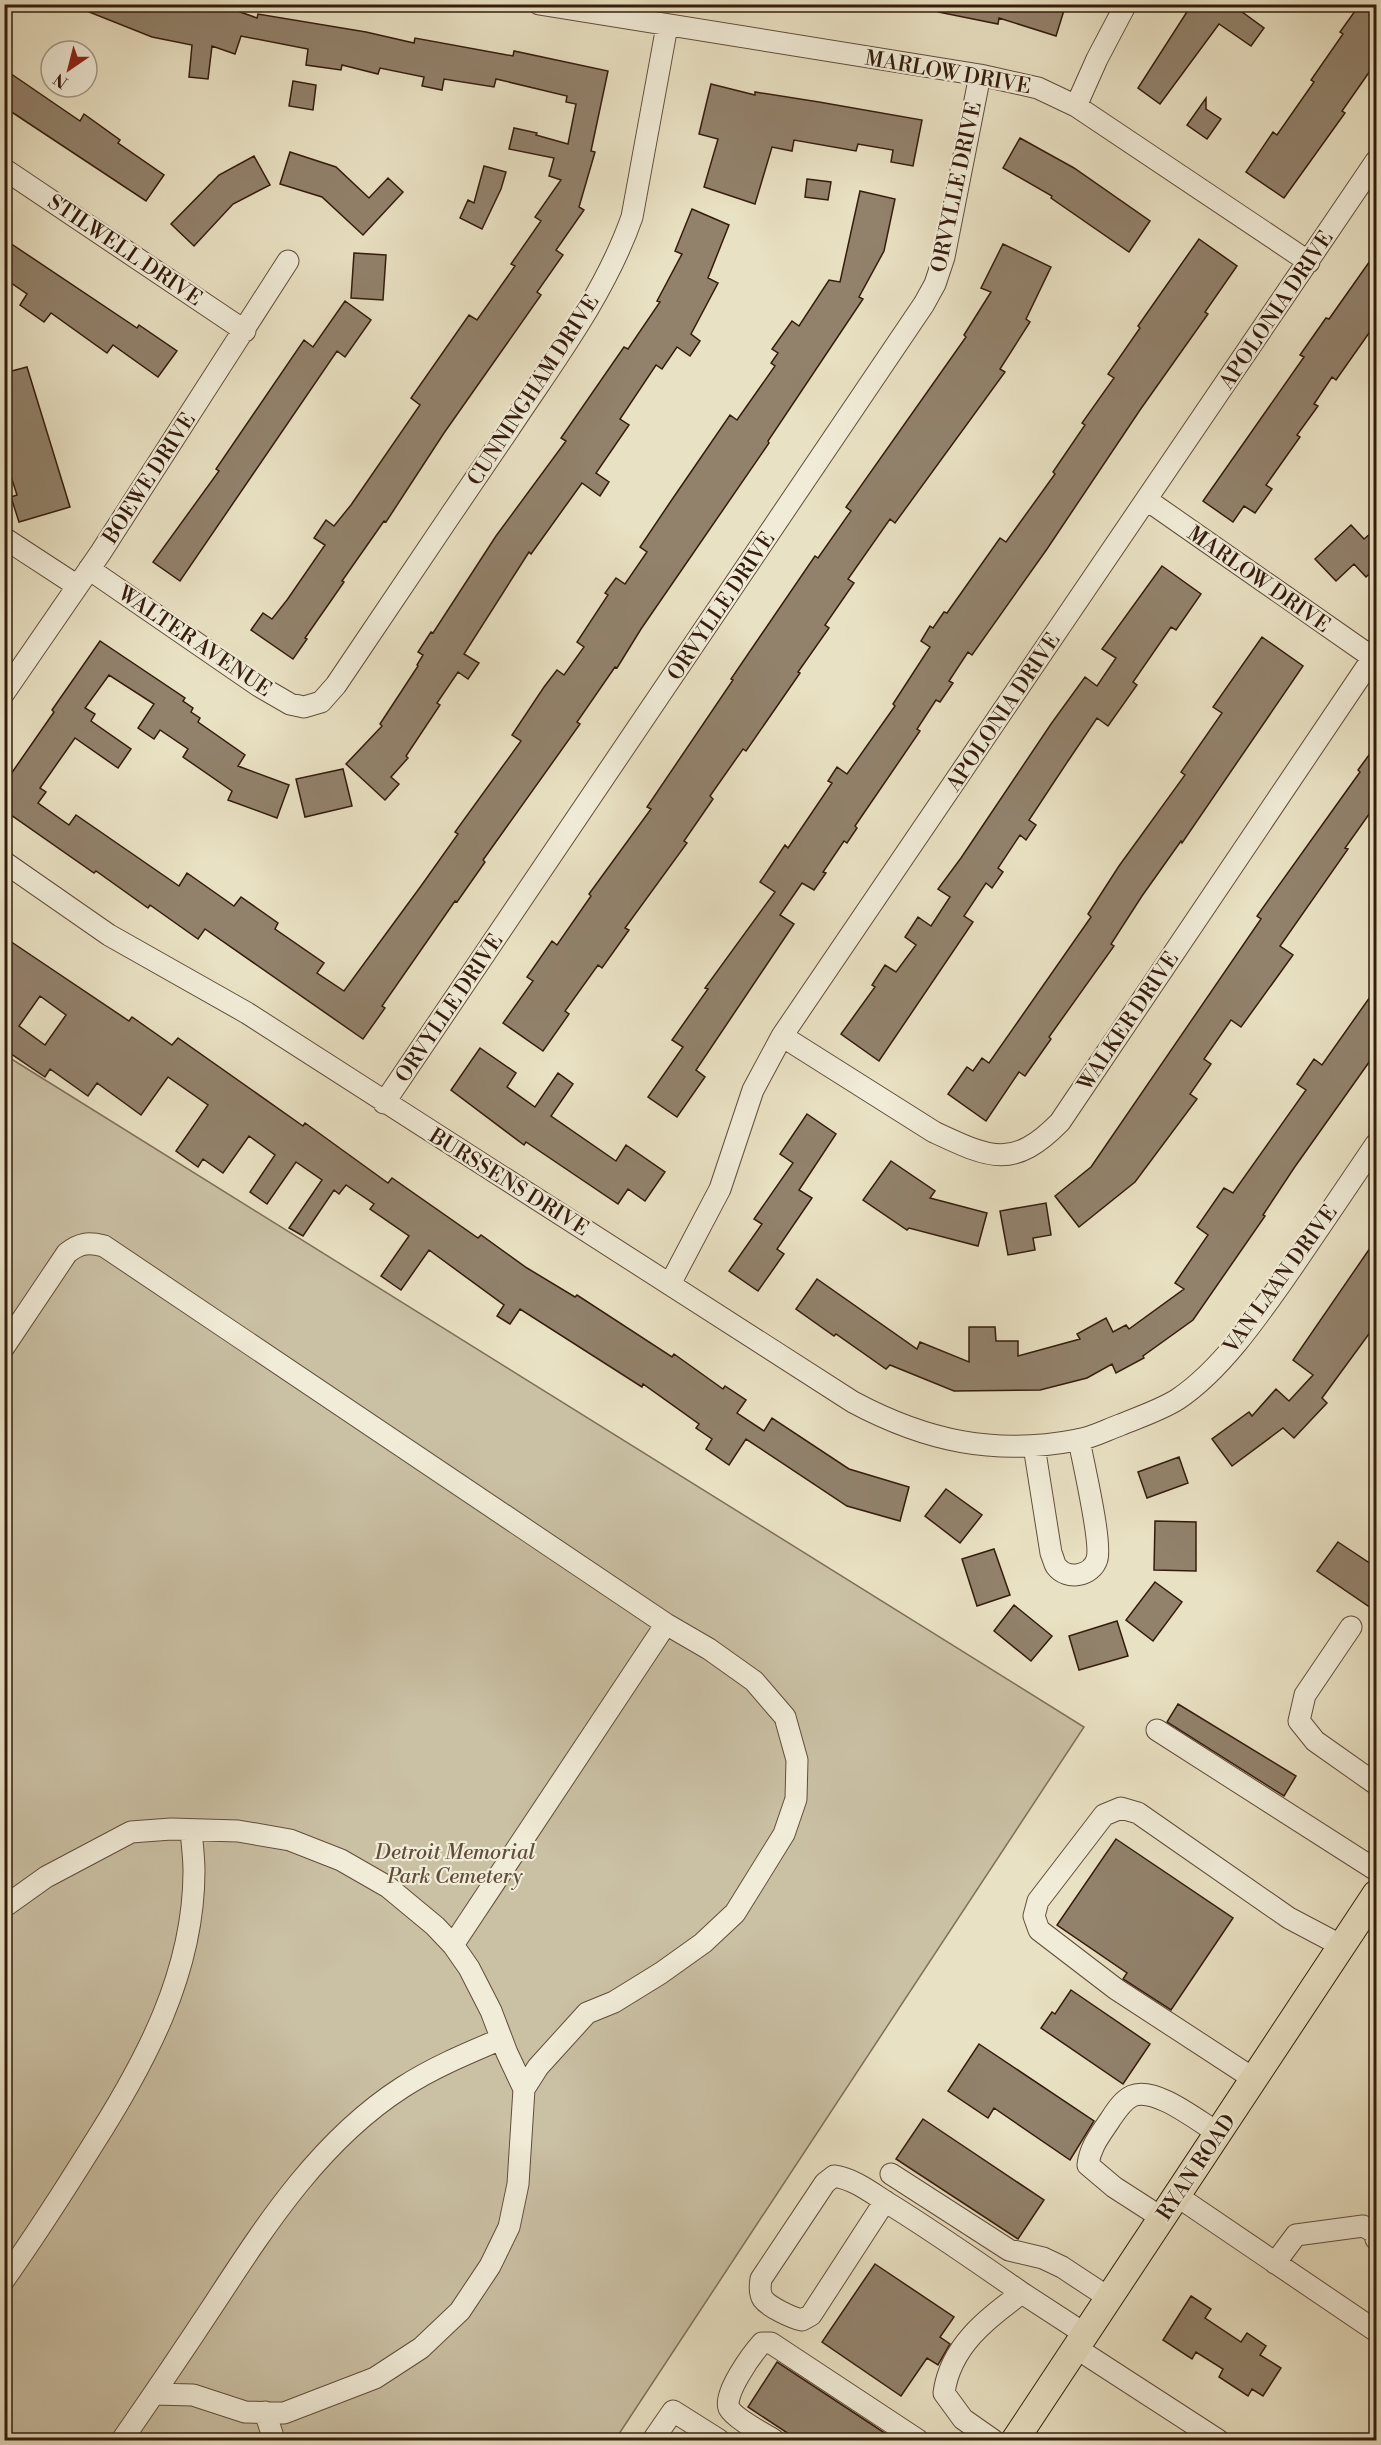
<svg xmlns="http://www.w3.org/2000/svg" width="1381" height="2445" viewBox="0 0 1381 2445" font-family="'Libre Bodoni',serif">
  <rect width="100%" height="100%" fill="#e9e1c3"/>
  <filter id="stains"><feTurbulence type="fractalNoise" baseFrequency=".00333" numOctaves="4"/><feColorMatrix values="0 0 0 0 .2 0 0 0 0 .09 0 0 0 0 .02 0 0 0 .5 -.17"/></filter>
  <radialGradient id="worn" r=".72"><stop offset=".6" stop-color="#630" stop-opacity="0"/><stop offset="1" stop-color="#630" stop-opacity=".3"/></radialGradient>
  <!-- green -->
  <path fill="#cac0a4" stroke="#7f6e58" stroke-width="1.5" d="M5,1055L1084,1727L615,2440H5Z"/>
  <!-- building -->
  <path fill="#92826c" stroke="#341c0d" stroke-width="1.5" fill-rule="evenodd" d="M74,4H218L257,18L258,14L366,32L414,43L415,38L513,56L514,51L608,71L591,151L595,152L579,207L584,210L556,250L563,255L537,292L541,295L444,433L386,522L384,521L342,581L344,582L305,638L307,639L293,659L251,630L263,613L272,619L287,600L325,545L314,538L326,520L334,526L351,505L420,405L411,398L469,315L477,320L515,266L511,264L541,221L535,217L561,180L549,176L554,158L509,149L514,128L537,133L536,135L568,144L576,104L566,102L567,96L496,79L494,87L444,79L442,90L422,86L424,77L380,68L378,74L342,65L341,70L306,65L308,49L241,36L235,54L212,46L208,79L189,77L192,45L152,37L74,6Z
    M939,4H1066L1056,36L999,18L998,24L938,12Z
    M1192,4H1231L1264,28L1251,46L1219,24L1160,104L1138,88Z
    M1360,4H1377V61L1342,111L1345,113L1284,198L1246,172L1273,132L1277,135L1314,82L1311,80L1343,34L1340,32Z
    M4,69L80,121L84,114L120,140L118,143L164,175L146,201L4,107Z
    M293,81L316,85L313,110L289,106Z
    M711,84L755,95V92L819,102L922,120L913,166L891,162L893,150L858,144L856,151L794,140L792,151L772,147L755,204L704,187L718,139L699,134Z
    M1206,98V109L1221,119L1207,139L1187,125Z
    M1020,138L1074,168L1150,221L1129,252L1051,198L1052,196L1003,168Z
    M290,152L336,167L369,198L388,178L403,192L363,235L322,197L280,184Z
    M254,156L270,185L233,204L194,246L171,224L219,175Z
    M484,166L506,172L501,189L482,229L460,218L468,200L474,203Z
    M807,179L831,182L828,200L805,197Z
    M860,191L895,199L884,251L859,297L863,299L768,441L769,443L641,629L617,668L615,667L577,722L580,724L483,860L485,862L457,902L455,901L382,1006L385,1008L363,1039L205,929L198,939L150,905L148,908L96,871L94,873L4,810V784L54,712L52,710L100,641L185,698L183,701L193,708L191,712L200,718L198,722L245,755L238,766L289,785L277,818L228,800L232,791L183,757L188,749L160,730L154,739L138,728L154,704L109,675L85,708L95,714L91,721L131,749L118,768L75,738L40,788L46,792L38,803L69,825L76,815L179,886L187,873L234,906L241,897L278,923L275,929L324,963L317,973L344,991L421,886L458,834L455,832L521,741L512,735L544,687L557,670L564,675L584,647L577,642L608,595L605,593L616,578L625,584L647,552L640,547L671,501L730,415L737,420L775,366L771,363L778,353L772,349L792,321L799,326L829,280L840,282Z
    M692,209L729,225L708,278L718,283L691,334L700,341L690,356L677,347L662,369L656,365L620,419L629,425L596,473L609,482L600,496L582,483L531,554L529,552L464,654L479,663L468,679L458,672L437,703L440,705L406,756L408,758L391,777L399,784L385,800L346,764L382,726L380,724L418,666L417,665L423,655L418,652L431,632L433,633L496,536L566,441L561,438L624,347L628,349L660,302L657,301L682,254L675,251Z
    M4,239L137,328L139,325L177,351L158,377L113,345L107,353L51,313L44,322L20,305L27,294L4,278Z
    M1199,239L1237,266L1205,312L1208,314L1140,410L1047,549L972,655L968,652L949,681L953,683L940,702L936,700L917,729L920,731L855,826L857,828L847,843L844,841L823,872L826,873L814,890L802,883L780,915L794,924L696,1070L705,1077L677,1117L648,1097L683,1047L672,1040L708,989L705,988L775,892L760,882L785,845L788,848L832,783L828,781L837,767L847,774L895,706L893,704L930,647L921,641L930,626L933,628L944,612L947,613L1000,538L1006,542L1055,474L1053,472L1085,425L1082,423L1114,378L1108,374L1140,328L1138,326Z
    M1003,244L1051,267L1026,319L1030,322L1000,369L1005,372L895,523L890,519L848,579L854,583L825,625L829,628L798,672L800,673L746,751L743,749L710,796L713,799L684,841L687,843L625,928L629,930L602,968L598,965L565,1011L569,1014L543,1051L503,1023L533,981L527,977L552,941L557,945L591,896L589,894L651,809L647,807L733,680L731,679L815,556L818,558L851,511L846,507L966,337L964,335L991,292L981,288Z
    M1377,251V338L1369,333L1336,380L1332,377L1314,404L1318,406L1297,435L1300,437L1266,485L1272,489L1255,513L1244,506L1233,522L1203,501L1304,357L1300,355L1326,318L1329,319Z
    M354,253L386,255L383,300L351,298Z
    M345,301L371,320L345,357L337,351L180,581L153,562L219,471L216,469L304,340L313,347Z
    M27,367L70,507L19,522L11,497L17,495L4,455V373Z
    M1351,525L1364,539L1377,528V567L1366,577L1354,564L1336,581L1315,559Z
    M1162,566L1201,594L1176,630L1171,627L1133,682L1137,685L1108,726L1097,718L1068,761L1029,820L1036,825L1026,840L1020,835L998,868L1003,872L992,888L986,883L964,916L973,922L879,1061L841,1034L875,987L872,985L885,965L896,972L916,945L905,937L918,917L931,926L950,897L938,889L961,858L1051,724L1085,677L1097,686L1116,658L1102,649Z
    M1262,637L1303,666L1182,843L1181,841L1142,896L1111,944L1114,946L1049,1037L1051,1039L1025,1076L1019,1072L986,1121L948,1094L967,1067L973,1071L982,1058L989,1063L1091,917L1088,914L1119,866L1185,775L1181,772L1222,713L1213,707Z
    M1377,744V803L1345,848L1348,849L1280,946L1293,955L1241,1027L1231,1020L1204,1059L1211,1064L1190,1094L1197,1099L1135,1182L1079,1227L1055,1196L1091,1167L1261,919L1257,916L1360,772L1358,770Z
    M343,769L352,806L305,817L296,779Z
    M4,937L129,1021L132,1017L172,1045L178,1038L303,1126L305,1123L388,1183L392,1178L478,1238L481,1235L527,1268L575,1297L577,1295L672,1357L674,1354L723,1389L725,1386L746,1400L737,1413L764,1431L772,1418L849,1469L909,1487L900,1521L847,1506L746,1439L729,1465L706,1449L712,1439L696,1428L699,1424L643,1384L642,1387L520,1309L510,1324L497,1316L504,1305L429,1250L401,1290L381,1276L409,1236L370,1209L374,1204L346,1185L339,1194L334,1190L303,1236L289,1228L322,1180L296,1162L267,1204L250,1192L275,1155L249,1136L223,1173L203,1159L198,1167L176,1151L208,1105L168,1077L141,1115L97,1083L88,1096L50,1069L45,1077L4,1049ZM40,996L66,1015L45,1045L19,1026Z
    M1377,987V1051L1294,1168L1263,1215L1265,1216L1193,1320L1143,1356L1144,1358L1116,1373L1112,1364L1087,1378L1040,1390L954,1391L890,1365L886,1369L836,1334L834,1336L796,1309L817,1279L917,1349L920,1342L969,1362V1327H995L996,1341H1018V1356L1080,1339L1077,1334L1106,1318L1113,1332L1126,1325L1129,1329L1184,1289L1175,1283L1208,1235L1197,1227L1224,1188L1233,1193L1306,1090L1297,1084L1314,1059L1322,1065Z
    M480,1048L516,1073L507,1087L535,1107L558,1073L573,1084L551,1116L616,1161L626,1145L665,1172L645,1201L628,1189L618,1204L526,1142L524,1145L451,1090Z
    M807,1114L836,1134L799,1190L812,1198L777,1249L784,1254L758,1291L729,1271L762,1224L754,1219L793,1163L780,1154Z
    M891,1161L935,1191L930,1198L987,1213L978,1246L909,1228L907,1230L863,1200Z
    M1046,1203L1051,1235L1033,1238L1035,1250L1008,1255L1000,1211Z
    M1377,1238V1323L1322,1398L1327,1403L1294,1438L1283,1428L1232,1466L1212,1439L1249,1412L1252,1416L1276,1389L1289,1401L1313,1375L1293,1360Z
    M1179,1457L1188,1483L1147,1498L1138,1472Z
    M946,1489L982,1515L960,1543L925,1516Z
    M1155,1521L1196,1522V1571L1154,1570Z
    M1338,1542L1377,1568V1612L1317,1571Z
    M994,1549L1010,1595L977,1606L962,1559Z
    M1155,1582L1182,1602L1153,1641L1126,1620Z
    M1014,1605L1052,1636L1031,1661L994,1631Z
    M1117,1621L1128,1656L1079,1670L1069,1636Z
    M1178,1704L1296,1776L1284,1796L1167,1722Z
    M1116,1839L1233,1918L1171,2010L1123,1979L1127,1973L1057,1925Z
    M1071,1990L1150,2044L1123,2084L1041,2028L1052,2012L1055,2014Z
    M979,2044L1094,2121L1070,2160L994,2108L988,2118L948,2091Z
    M923,2119L1044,2200L1018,2239L896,2159Z
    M875,2264L954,2317L940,2337L950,2344L939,2363L938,2365L927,2358L901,2396L822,2342Z
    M1191,2296L1211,2309L1205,2318L1241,2342L1247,2333L1266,2346L1260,2355L1281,2368L1263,2396L1252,2389L1248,2396L1219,2377L1223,2369L1196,2352L1192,2359L1163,2340Z
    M777,2362L871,2424L895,2440H798L748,2407Z"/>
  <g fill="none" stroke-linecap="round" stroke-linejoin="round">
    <defs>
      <path id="minor" d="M539,4L980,75L1038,88L1076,106L1309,262
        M1076,106L1097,59L1126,4
        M4,169L245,331
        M1147,500L1372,657
        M4,538L76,585
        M89,569L259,686L290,704L304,707L321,702L336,685C393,600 451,514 509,429C554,361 605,294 632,217L667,26
        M4,693L101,552L288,261
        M4,862L109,935L247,1013L853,1402C926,1441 995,1456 1077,1440C1092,1438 1106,1430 1120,1425C1139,1417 1161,1410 1178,1399C1224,1368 1263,1309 1294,1265C1321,1225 1349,1184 1376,1144
        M782,1036L934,1132C990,1158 1013,1170 1060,1122L1376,653
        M384,1103L924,304L935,284L944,257L980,75
        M670,1284L720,1189L753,1090L782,1036L1376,161
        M4,1347L67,1253C80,1243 88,1242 104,1246L666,1624L709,1649L754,1681L785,1717L797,1760L796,1799L784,1834L735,1913L703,1943L661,1973L614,2002L587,2013L538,2067L524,2089
        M1034,1446L1051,1553C1053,1557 1054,1563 1056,1566C1067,1581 1092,1576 1097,1559C1102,1542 1083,1462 1079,1440
        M1351,1627L1305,1695L1299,1721L1315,1741L1376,1784
        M1157,1730L1376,1870
        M4,1907L46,1877L131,1832L171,1829L238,1831L290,1840L341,1860L388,1887L435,1926L453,1945L469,1968L491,2011L507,2053L524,2089L518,2184L509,2227L490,2266L460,2311L421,2348L375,2378L284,2413L245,2412L193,2395L154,2394
        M453,1945L666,1624
        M1254,2079L1116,1989L1039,1930L1034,1916L1038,1901L1104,1815L1121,1808L1138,1813L1289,1918L1342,1946
        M891,2174L1009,2250L1043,2258L1062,2267L1109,2298
        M1177,2196L1376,2331
        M885,2201L811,2315L802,2320C792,2318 769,2307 763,2299C759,2293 760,2285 761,2279L825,2183L834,2176C855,2179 873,2194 891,2205C936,2233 979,2263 1022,2293
        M1162,2218L1114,2187L1088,2165C1090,2147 1100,2135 1110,2120C1116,2111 1122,2101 1132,2096C1155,2086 1198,2121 1218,2133
        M1275,2263L1296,2235L1363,2226L1374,2232L1376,2239
        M4,2280C35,2236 64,2191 92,2146C145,2063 194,1973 194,1871C194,1857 192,1843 191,1830
        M1076,2348L1218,2440
        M265,2412L274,2440
        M122,2440C154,2394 185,2348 216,2301C268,2221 322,2139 403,2087C434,2067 468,2053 501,2039
        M653,2440L673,2411L719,2440
        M774,2440C763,2433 735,2419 729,2408C723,2394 752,2354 762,2343H771L918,2440
        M993,2440L963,2419L944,2393C950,2347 987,2318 1022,2293L1085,2334"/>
      <path id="major" d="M1015,2440L1376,1894"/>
    </defs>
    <!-- minor casing -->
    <use href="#minor" stroke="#614d3a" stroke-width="23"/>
    <!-- major casing -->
    <use href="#major" stroke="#341c0d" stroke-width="29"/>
    <!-- minor -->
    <use href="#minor" stroke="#f1ecd8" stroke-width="21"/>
    <!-- major -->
    <use href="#major" stroke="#e9e1c3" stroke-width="27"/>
  </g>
  <g text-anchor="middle" stroke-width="4.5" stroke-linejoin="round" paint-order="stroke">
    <!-- street labels -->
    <g font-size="21" fill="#341c0d" stroke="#f1ecd8">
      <text transform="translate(948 72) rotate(10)" y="7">MARLOW DRIVE</text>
      <text transform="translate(956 187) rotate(-78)" y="7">ORVYLLE DRIVE</text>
      <text transform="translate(125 250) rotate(34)" y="7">STILWELL DRIVE</text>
      <text transform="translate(1276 310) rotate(-56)" y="7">APOLONIA DRIVE</text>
      <text transform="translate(533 390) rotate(-57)" y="7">CUNNINGHAM DRIVE</text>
      <text transform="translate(149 478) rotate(-57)" y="7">BOEWE DRIVE</text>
      <text transform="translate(1259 579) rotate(35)" y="7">MARLOW DRIVE</text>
      <text transform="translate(721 606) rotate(-56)" y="7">ORVYLLE DRIVE</text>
      <text transform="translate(195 641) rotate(34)" y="7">WALTER AVENUE</text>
      <text transform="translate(1003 712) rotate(-56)" y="7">APOLONIA DRIVE</text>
      <text transform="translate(449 1008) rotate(-56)" y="7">ORVYLLE DRIVE</text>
      <text transform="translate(1128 1021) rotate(-56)" y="7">WALKER DRIVE</text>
      <text transform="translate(509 1182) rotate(32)" y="7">BURSSENS DRIVE</text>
      <text transform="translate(1280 1279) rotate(-54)" y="7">VAN LAAN DRIVE</text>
      <text transform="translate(1196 2167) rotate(-56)" y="7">RYAN ROAD</text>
    </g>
    <!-- park labels -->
    <g font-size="21" font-style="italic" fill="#614d3a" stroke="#f1ecd8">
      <text x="455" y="1859">Detroit Memorial<tspan x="455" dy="24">Park Cemetery</tspan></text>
    </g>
  </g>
  <!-- margin -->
  <rect width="1381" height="2445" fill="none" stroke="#e9e1c3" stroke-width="24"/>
  <rect x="6" y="6" width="1369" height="2433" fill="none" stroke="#341c0d" stroke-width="3"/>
  <rect x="12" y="12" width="1357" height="2421" fill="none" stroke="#341c0d" stroke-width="1.5"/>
  <!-- north arrow -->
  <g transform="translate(69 69) rotate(215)"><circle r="28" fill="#f1ecd8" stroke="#a59987" stroke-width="1.5"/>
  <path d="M0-4.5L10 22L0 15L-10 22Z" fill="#8f2418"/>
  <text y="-9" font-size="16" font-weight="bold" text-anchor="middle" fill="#341c0d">N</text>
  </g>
  <rect width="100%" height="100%" filter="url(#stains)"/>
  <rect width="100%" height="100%" fill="url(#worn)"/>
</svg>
